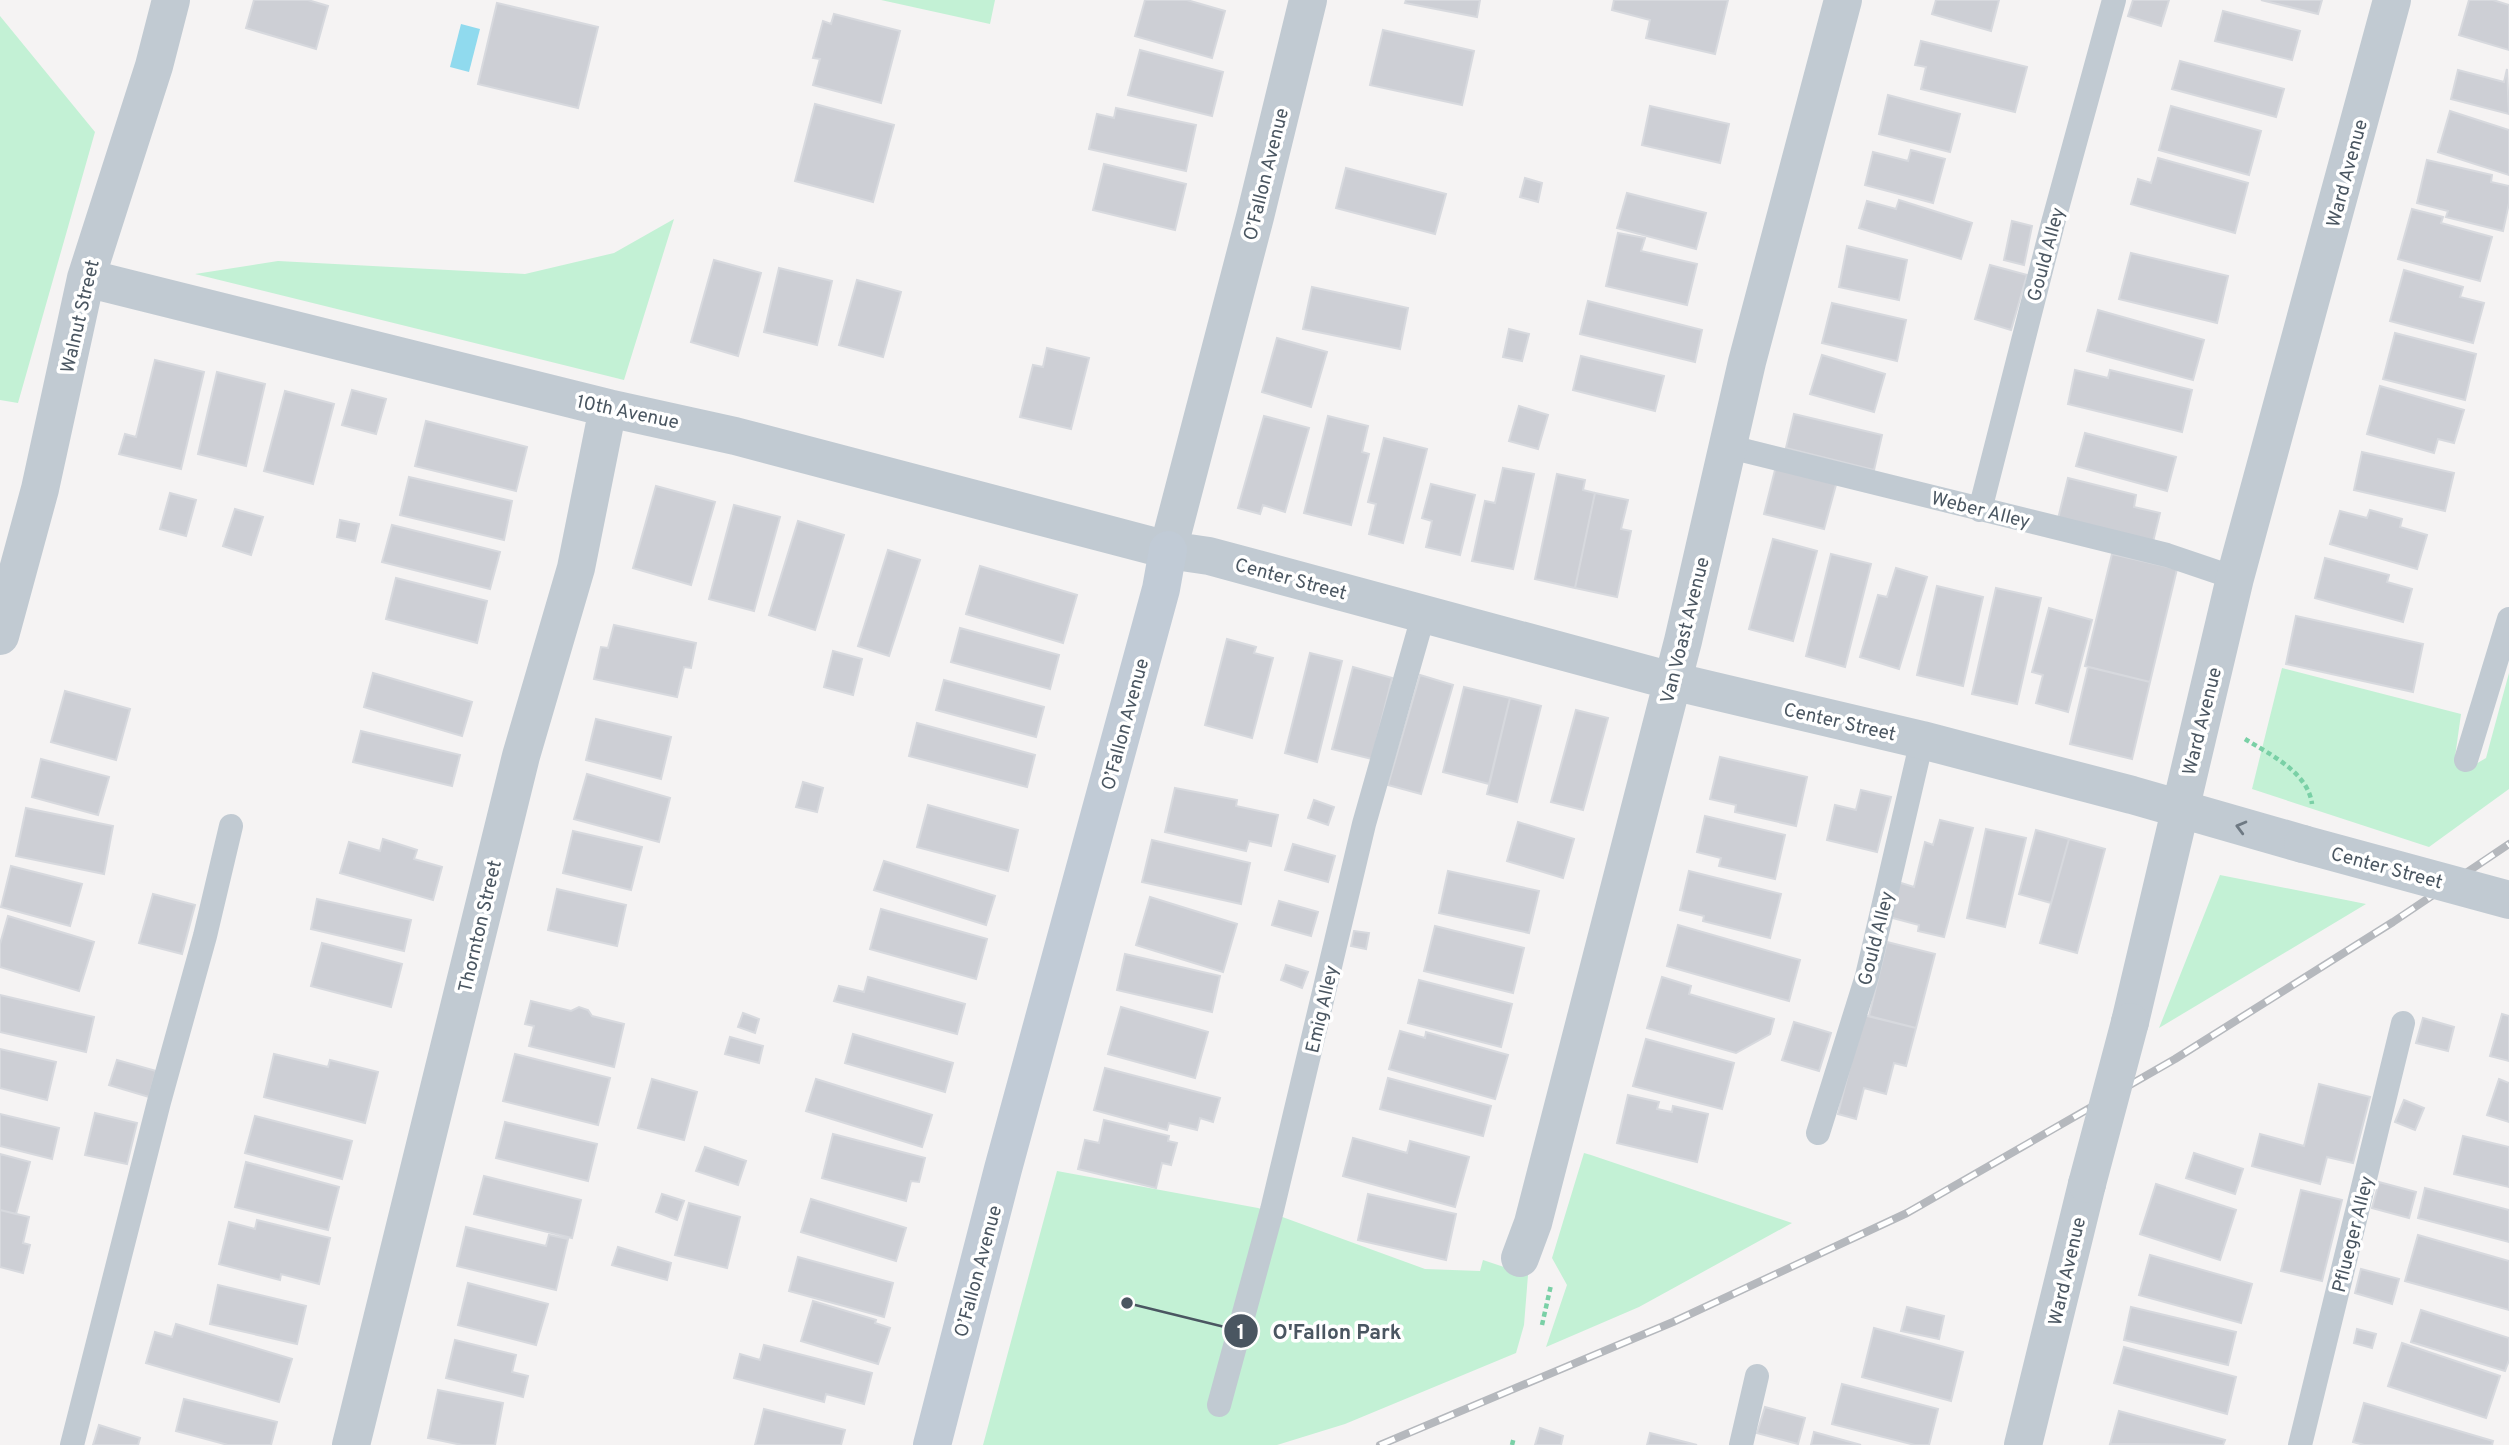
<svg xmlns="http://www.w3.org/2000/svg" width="2509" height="1445" viewBox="0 0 2509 1445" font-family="Overpass,sans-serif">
  <rect width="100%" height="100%" fill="#f5f3f3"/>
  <!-- green -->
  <path fill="#c3f1d5" d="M881,0H995L990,24Z
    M0,16L95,132L18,403L0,400Z
    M674,219L624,380L195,274L278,261L525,274L614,253Z
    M2282,668L2461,714L2455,757L2464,771L2486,758L2509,673V789L2429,847L2252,789Z
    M2220,875L2366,904L2159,1028Z
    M1584,1153L1591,1155L1792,1223L1639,1307L1546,1347L1567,1285L1552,1258Z
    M1057,1171L1258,1208L1425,1269L1480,1271L1483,1260L1528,1275L1524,1325L1516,1353L1345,1424L1277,1445H983Z"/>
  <!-- water -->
  <path fill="#90daee" d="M461,24L480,29L469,72L450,67Z"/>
  <!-- building -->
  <path fill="#cdcfd5" stroke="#d7d9de" stroke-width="2" d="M254,0H308L328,6L316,49L246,28Z
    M1145,0H1187L1225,11L1212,58L1135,36Z
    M1406,0H1480L1477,17L1405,3Z
    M1614,0H1728L1715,54L1646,38L1650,20L1612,10Z
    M1936,0H1999L1991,31L1932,14Z
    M2133,0H2169L2161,26L2128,16Z
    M2261,0H2322L2318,14Z
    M2469,0H2493L2509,5V50L2459,35Z
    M497,3L598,27L578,108L478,84Z
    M2223,11L2300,31L2292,60L2215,41Z
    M834,14L900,31L881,103L813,85L820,59L813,58L820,32L823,21L831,24Z
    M1383,30L1474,51L1462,105L1370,85Z
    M1921,41L2027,67L2015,112L1921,89L1926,67L1915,65Z
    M1140,50L1223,72L1212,116L1128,95Z
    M2180,61L2284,89L2276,117L2172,89Z
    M2507,69L2509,114L2451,99L2458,70L2504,82Z
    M1888,95L1960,114L1950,152L1879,134Z
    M815,104L894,125L873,202L795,181Z
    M1650,106L1729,124L1720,163L1642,145Z
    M2171,106L2261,131L2249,175L2159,150Z
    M1116,108L1196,125L1186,171L1089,149L1097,114L1114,118Z
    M2450,111L2509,130V175L2438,152Z
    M1911,150L1945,159L1933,203L1865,185L1873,152L1908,161Z
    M2158,158L2248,183L2235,233L2131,204L2138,179L2151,183Z
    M2427,160L2492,175L2491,182L2509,186V203L2503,231L2446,217L2448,211L2417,203Z
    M1104,164L1186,184L1175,230L1093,210Z
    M1346,168L1446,194L1435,234L1336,208Z
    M1525,178L1542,183L1538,202L1520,197Z
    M1627,193L1706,213L1696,249L1617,228Z
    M1899,200L1972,223L1961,259L1859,228L1867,201L1896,209Z
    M2412,209L2443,217L2441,223L2492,237L2480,281L2398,259Z
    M2012,221L2032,226L2024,265L2004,260Z
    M1618,233L1645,238L1641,251L1697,264L1687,305L1606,286Z
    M1847,246L1907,260L1899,300L1839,287Z
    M2131,253L2228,276L2217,323L2119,299Z
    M714,260L761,273L738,356L691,342Z
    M1990,265L2027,275L2011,330L1975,319Z
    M779,268L832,281L817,345L764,332Z
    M2404,270L2463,287L2460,297L2484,303L2473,343L2390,321Z
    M857,280L901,292L883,357L839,345Z
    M1312,287L1408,308L1400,349L1303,329Z
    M1588,301L1702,330L1695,362L1580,334Z
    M1832,303L1906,320L1897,361L1822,343Z
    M2098,310L2204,340L2193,380L2087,351Z
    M1509,329L1529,334L1522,361L1503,357Z
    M2395,333L2476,354L2465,400L2383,379Z
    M1277,338L1327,352L1311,407L1262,392Z
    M1047,348L1089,358L1071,429L1020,417L1033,365L1043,367Z
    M1822,355L1885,374L1874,412L1810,394Z
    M1581,356L1664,376L1655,411L1573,390Z
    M155,360L204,372L181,469L119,454L125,434L136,437Z
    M2075,370L2108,378L2110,370L2192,390L2182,432L2068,404Z
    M217,372L265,384L246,466L198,454Z
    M2380,386L2464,410L2454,443L2438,439L2434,453L2367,434Z
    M352,390L386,399L376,434L342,425Z
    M285,391L334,404L313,484L264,471Z
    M1519,406L1548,415L1538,449L1509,441Z
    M1794,414L1882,435L1874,470L1786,448Z
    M1264,416L1309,428L1285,512L1263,505L1260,514L1238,508Z
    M1328,416L1368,426L1362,452L1369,454L1351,525L1304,513Z
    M426,421L527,447L516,491L415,466Z
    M2085,433L2176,457L2167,491L2076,466Z
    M1384,438L1427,449L1403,543L1369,534L1376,504L1368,502Z
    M2362,452L2454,473L2445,511L2354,490Z
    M1776,466L1837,481L1824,529L1764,514Z
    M1503,468L1534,474L1513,569L1472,561L1485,501L1495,503Z
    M1557,474L1585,480L1583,490L1595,493L1575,588L1535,579Z
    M409,477L512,501L504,540L400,515Z
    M2068,478L2136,495L2134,507L2160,513L2152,546L2057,523Z
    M1431,484L1475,495L1460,555L1426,547L1432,521L1422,518Z
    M656,486L715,502L691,585L633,568Z
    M170,493L196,500L186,536L160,529Z
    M1595,493L1628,500L1621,529L1631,531L1617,597L1575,588Z
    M734,505L780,517L754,611L709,599Z
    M235,509L263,517L251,555L223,546Z
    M2370,510L2402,519L2400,527L2427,535L2417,569L2330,544L2340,511L2367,518Z
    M340,520L359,524L355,541L337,537Z
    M798,521L844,535L815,630L769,615Z
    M392,525L500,552L490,589L382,562Z
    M1773,539L1817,551L1793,641L1749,629Z
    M888,550L920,560L889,656L858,646Z
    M1831,554L1871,564L1845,667L1806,656Z
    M2112,554L2177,569L2150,682L2085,666Z
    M2325,558L2389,575L2387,582L2412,589L2403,622L2315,598Z
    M980,566L1077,595L1063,643L966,614Z
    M1896,568L1927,577L1899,669L1860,657L1878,595L1887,597Z
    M396,578L487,601L477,643L386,619Z
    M1937,586L1983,597L1963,686L1917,675Z
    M1996,588L2041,598L2017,704L1972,694Z
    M2049,608L2092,620L2068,712L2036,703L2043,675L2032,672Z
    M2296,616L2423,644L2413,692L2286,664Z
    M614,625L696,643L691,668L684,667L677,697L594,679L601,647L608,648Z
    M960,628L1059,655L1050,689L951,662Z
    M1227,639L1256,647L1254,653L1273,658L1252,738L1205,725Z
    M833,651L862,659L853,695L824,687Z
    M1310,653L1342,661L1317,762L1285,753Z
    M1353,667L1392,678L1372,759L1332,749Z
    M2088,667L2150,682L2132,759L2070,744Z
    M373,673L472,702L462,736L364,707Z
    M1420,675L1453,685L1421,794L1388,785Z
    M944,680L1044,707L1036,737L936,710Z
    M1464,687L1510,698L1489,784L1443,772Z
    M65,691L130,709L116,760L51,742Z
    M1510,698L1541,706L1517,802L1487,794Z
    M1576,710L1608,718L1583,810L1551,802Z
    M596,719L671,737L661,779L586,760Z
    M917,723L1035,755L1027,787L909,756Z
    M361,731L460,755L452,786L353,762Z
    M1720,757L1807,777L1796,826L1735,812L1736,805L1710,799Z
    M41,759L109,777L98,815L32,797Z
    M587,774L670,798L659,842L574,819Z
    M803,782L823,788L817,812L796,807Z
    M1175,788L1237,800L1236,806L1278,815L1271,846L1249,841L1246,851L1165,832Z
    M1861,790L1891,797L1877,852L1827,840L1835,805L1856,810Z
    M1314,800L1334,807L1328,825L1308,818Z
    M928,805L1018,830L1008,871L917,847Z
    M26,808L113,826L104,874L16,856Z
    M1705,816L1785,835L1775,879L1719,866L1721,858L1697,852Z
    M1940,820L1973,828L1944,937L1918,931L1919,925L1889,917L1898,882L1914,887L1925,842L1933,845Z
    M1518,822L1574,839L1563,878L1507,861Z
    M1986,829L2026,838L2005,927L1967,918Z
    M2036,830L2069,839L2051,903L2019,894Z
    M573,831L642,847L631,890L563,873Z
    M383,839L417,850L414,859L442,867L433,900L340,873L349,842L380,851Z
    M2069,839L2105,849L2077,953L2040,943Z
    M1152,840L1250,863L1241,904L1142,882Z
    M1293,844L1335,856L1328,882L1285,870Z
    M884,861L995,896L986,925L874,890Z
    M11,866L82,884L70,926L1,907Z
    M1448,871L1539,891L1529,933L1439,913Z
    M1689,871L1781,894L1770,938L1703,921L1704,916L1680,910Z
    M557,889L626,905L617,946L548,930Z
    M153,894L195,905L182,954L139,943Z
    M1150,897L1237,924L1223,972L1136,945Z
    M317,899L411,920L404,951L311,929Z
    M1279,901L1318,912L1311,936L1272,925Z
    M881,909L987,939L976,979L870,949Z
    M8,916L94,942L79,991L0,967V944Z
    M1678,925L1800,960L1789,1001L1667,966Z
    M1435,926L1524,948L1513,993L1424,971Z
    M1354,931L1369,933L1366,949L1351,946Z
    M1887,942L1935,954L1916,1028L1869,1016Z
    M322,943L402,964L391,1007L311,986Z
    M1125,954L1220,976L1212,1012L1117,990Z
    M1286,965L1308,972L1302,988L1281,980Z
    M868,977L965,1004L957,1034L834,1001L839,986L864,992Z
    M1662,977L1691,986L1689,994L1774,1019L1770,1034L1736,1053L1647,1028Z
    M1419,980L1512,1004L1501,1047L1408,1023Z
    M0,995L94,1017L86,1052L0,1032Z
    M531,1001L571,1011L579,1007L588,1010L592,1016L624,1024L614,1067L529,1046L534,1026L525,1024Z
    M1121,1007L1208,1032L1195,1078L1108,1054Z
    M743,1013L759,1019L755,1033L738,1027Z
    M2502,1014L2509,1016V1061L2490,1056Z
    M1863,1015L1916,1028L1906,1066L1894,1063L1886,1094L1864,1088L1856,1119L1838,1114Z
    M2423,1018L2454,1027L2448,1051L2416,1043Z
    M1794,1022L1831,1033L1819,1071L1782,1060Z
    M1400,1031L1425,1038L1426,1032L1508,1055L1495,1099L1389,1069Z
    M853,1034L953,1063L945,1092L845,1063Z
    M730,1037L763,1046L759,1063L725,1054Z
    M1646,1039L1734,1063L1722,1109L1633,1086Z
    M0,1049L56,1062L47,1100L0,1088Z
    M274,1054L328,1067L330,1060L378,1072L365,1123L264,1097Z
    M515,1054L610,1078L598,1125L503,1101Z
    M117,1060L156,1071L149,1097L109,1085Z
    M1105,1068L1220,1098L1213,1122L1200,1118L1197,1130L1169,1123L1167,1130L1094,1110Z
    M1388,1078L1491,1106L1483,1136L1380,1109Z
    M652,1079L697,1092L684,1140L638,1128Z
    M816,1079L932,1115L922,1147L806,1111Z
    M2499,1079L2509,1083V1122L2487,1115Z
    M2319,1084L2370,1097L2353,1163L2327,1157L2320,1184L2252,1166L2260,1134L2304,1146Z
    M1628,1095L1659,1102L1657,1109L1672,1112L1673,1106L1708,1114L1697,1162L1617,1143Z
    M2404,1100L2424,1108L2415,1130L2395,1122Z
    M95,1113L137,1123L127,1164L85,1155Z
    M0,1114L59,1128L52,1159L0,1146Z
    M255,1116L352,1141L342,1179L245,1153Z
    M1104,1120L1169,1136L1168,1141L1177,1143L1171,1165L1162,1163L1156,1188L1078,1169L1085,1140L1099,1143Z
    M505,1122L597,1144L588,1181L496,1158Z
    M833,1134L925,1158L919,1182L911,1181L906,1201L822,1178Z
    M2463,1136L2509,1147V1187L2454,1174Z
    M1353,1138L1407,1153L1410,1141L1469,1157L1455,1207L1343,1176Z
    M705,1147L746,1161L738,1185L696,1171Z
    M2194,1153L2243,1169L2235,1194L2186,1178Z
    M0,1154L30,1162L16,1214L0,1210Z
    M246,1162L339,1187L328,1230L235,1207Z
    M484,1176L581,1200L572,1238L474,1214Z
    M2379,1182L2416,1192L2409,1218L2372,1208Z
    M2156,1184L2236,1210L2220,1260L2140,1234Z
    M2425,1188L2509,1210V1242L2418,1218Z
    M2301,1190L2342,1200L2322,1281L2281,1271Z
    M662,1194L684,1201L677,1220L656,1212Z
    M1368,1194L1456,1214L1446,1260L1358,1240Z
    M811,1199L906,1228L896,1261L801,1232Z
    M689,1203L740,1217L727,1268L675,1255Z
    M0,1210L29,1217L23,1243L30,1245L23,1273L0,1267Z
    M257,1220L330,1238L319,1284L281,1274L280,1280L219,1264L229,1222L255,1229Z
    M466,1227L546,1246L549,1235L568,1239L556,1290L457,1266Z
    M2418,1235L2509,1261V1310L2405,1281Z
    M618,1247L671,1263L667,1280L612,1265Z
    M2150,1255L2252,1284L2241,1323L2139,1295Z
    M798,1257L893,1283L884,1317L789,1291Z
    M2361,1269L2399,1279L2392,1304L2355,1293Z
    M468,1283L548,1304L536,1345L458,1325Z
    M218,1285L306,1306L297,1344L210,1324Z
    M813,1301L876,1320L875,1323L890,1328L878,1364L801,1341Z
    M1907,1307L1944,1316L1939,1339L1901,1331Z
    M2131,1307L2236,1332L2228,1365L2124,1340Z
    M2421,1310L2509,1338V1360L2505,1371L2411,1342Z
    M176,1324L292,1359L279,1402L146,1363L155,1332L172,1337Z
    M1874,1328L1963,1352L1951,1401L1862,1377Z
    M2357,1329L2376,1334L2372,1348L2354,1343Z
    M455,1340L516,1355L512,1372L528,1376L523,1397L446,1378Z
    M2402,1343L2500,1376L2486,1418L2388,1386Z
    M764,1345L872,1373L864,1404L826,1394L824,1402L734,1378L740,1354L760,1360Z
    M2124,1347L2236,1377L2227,1414L2114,1383Z
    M1842,1384L1938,1409L1929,1445H1915L1832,1424Z
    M438,1390L503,1403L495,1445H462L428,1438Z
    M184,1399L277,1422L271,1445H228L176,1431Z
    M2364,1403L2493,1441L2492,1445H2364L2353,1442Z
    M1765,1407L1805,1418L1798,1444L1757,1433Z
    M764,1409L845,1430L841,1445H755Z
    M2119,1411L2225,1440L2223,1445L2110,1444Z
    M99,1425L140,1438L138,1445H93Z
    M1540,1428L1563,1436L1561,1445H1535Z
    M1814,1432L1861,1445H1811Z
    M1650,1433L1697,1445H1647Z"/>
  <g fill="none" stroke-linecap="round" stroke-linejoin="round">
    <!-- path -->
    <path stroke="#7ad0a6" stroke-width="4.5" stroke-dasharray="5 3.5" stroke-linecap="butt" d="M2245,739C2269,754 2308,772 2312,804
      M1542,1325L1551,1285
      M1512,1445L1514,1437"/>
    <!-- lane -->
    <path stroke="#c1cad2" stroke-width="24" d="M1726,446L2167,555L2235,578
      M1980,510L2053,223L2114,0
      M2466,760L2509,619
      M1818,1133L1867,976L1922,740
      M1219,1405L1272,1210L1364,824L1424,613
      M72,1445L159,1102L205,936L231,826
      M1741,1445L1757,1376
      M2300,1445L2403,1023"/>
    <!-- street -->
    <path stroke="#c1cad2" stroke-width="38" d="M86,278L608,408L735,436L1168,550L1209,556L1672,681L1922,740L2132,795L2303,844
      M1168,550L1255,217L1308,0
      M0,636L40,489L86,278L154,66L171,0
      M2130,1022L2235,578L2392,0
      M1520,1258L1533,1223L1683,641L1747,362L1843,0
      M351,1445L521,756L576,568L608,408
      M2023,1445L2087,1184"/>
    <!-- secondary -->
    <path stroke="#c1cbd6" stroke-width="38" d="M932,1445L1003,1169L1161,589L1168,550"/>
    <defs>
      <path id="rail" d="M1380,1445L1673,1322L1907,1213L2175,1059L2393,922L2509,844"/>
    </defs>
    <!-- rail casing -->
    <use href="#rail" stroke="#b5b8bd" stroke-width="8"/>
    <!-- rail -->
    <use href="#rail" stroke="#fff" stroke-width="5" stroke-dasharray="16" stroke-linecap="butt"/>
    <!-- street-bridge -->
    <path stroke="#c1cad2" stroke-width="38" d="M2303,844L2509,900
      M2087,1184L2130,1022"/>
  </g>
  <!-- one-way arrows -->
  <defs><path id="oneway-chevron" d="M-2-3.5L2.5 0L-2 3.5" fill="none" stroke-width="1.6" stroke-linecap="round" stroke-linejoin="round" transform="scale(1.75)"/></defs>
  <use stroke="#6e7983" href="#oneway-chevron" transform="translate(2241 827) rotate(-165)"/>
  <g text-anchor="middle" stroke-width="7" stroke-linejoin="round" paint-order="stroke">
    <!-- street labels -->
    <g font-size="19" fill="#4a5661" stroke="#fff">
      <text transform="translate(2346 173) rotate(-75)" y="7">Ward Avenue</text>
      <text transform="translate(1265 174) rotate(-76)" y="7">O’Fallon Avenue</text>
      <text transform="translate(2045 254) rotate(-75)" y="7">Gould Alley</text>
      <text transform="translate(79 316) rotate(-77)" y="7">Walnut Street</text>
      <text transform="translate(628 411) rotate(12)" y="7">10th Avenue</text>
      <text transform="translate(1981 509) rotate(14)" y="7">Weber Alley</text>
      <text transform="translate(1291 578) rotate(15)" y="7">Center Street</text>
      <text transform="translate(1684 630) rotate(-76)" y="7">Van Voast Avenue</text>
      <text transform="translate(1840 721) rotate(13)" y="7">Center Street</text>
      <text transform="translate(2201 721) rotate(-76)" y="7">Ward Avenue</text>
      <text transform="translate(1124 724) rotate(-75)" y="7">O’Fallon Avenue</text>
      <text transform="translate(2387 867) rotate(15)" y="7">Center Street</text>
      <text transform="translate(479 926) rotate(-77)" y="7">Thornton Street</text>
      <text transform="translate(1875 938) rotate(-76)" y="7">Gould Alley</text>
      <text transform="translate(1321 1009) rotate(-77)" y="7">Emig Alley</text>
      <text transform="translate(2352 1234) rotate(-76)" y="7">Pflueger Alley</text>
      <text transform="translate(977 1271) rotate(-75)" y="7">O’Fallon Avenue</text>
      <text transform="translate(2066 1271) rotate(-77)" y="7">Ward Avenue</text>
    </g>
  </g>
  <!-- callouts -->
  <path fill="none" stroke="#4a5661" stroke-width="2.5" d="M1127 1303L1241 1331"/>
  <g fill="#4a5661" stroke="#fff" stroke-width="2.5">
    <circle cx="1127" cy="1303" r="7"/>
    <circle cx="1241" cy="1331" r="18"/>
  </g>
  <g font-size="21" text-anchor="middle" font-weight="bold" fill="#fff">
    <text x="1241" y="1339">1</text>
  </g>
  <g font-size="21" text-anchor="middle" font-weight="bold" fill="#4a5661" stroke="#fff" stroke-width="7" stroke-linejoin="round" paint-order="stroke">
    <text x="1337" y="1339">O'Fallon Park</text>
  </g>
</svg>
